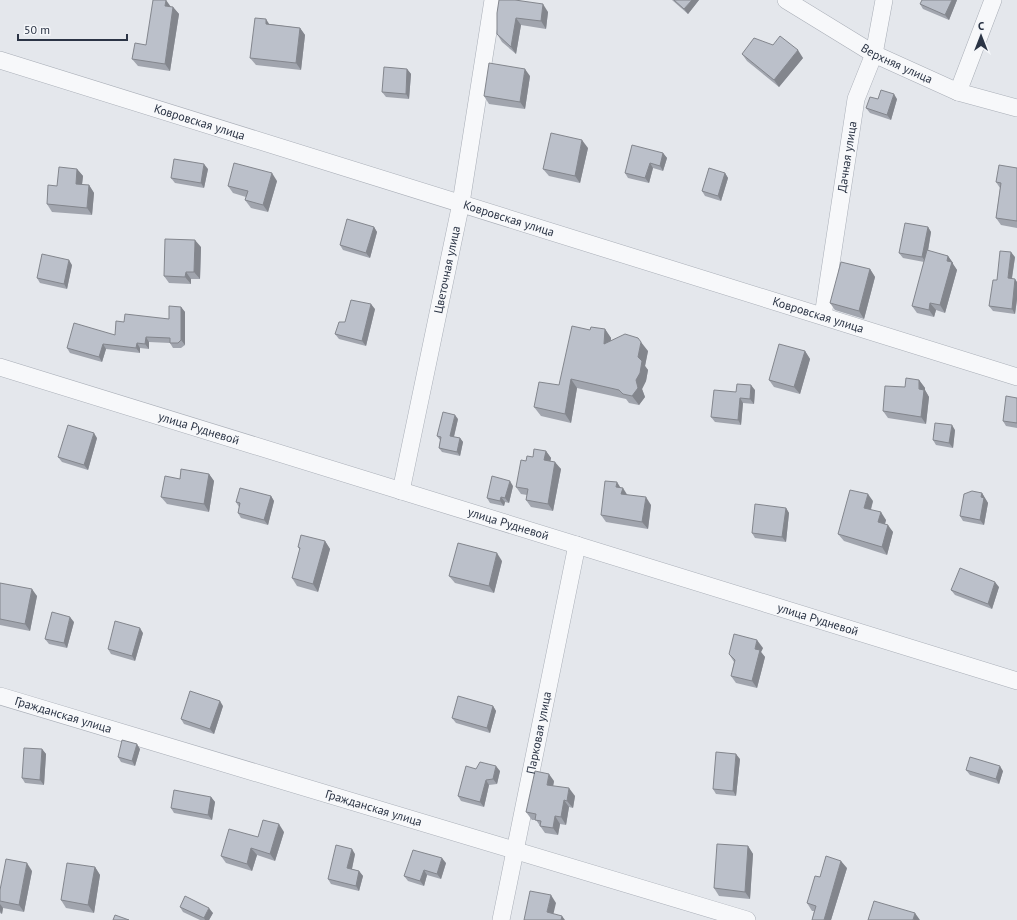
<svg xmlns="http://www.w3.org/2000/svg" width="1017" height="920" viewBox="0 0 1017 920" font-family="'PT Sans',sans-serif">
  <rect width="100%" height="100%" fill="#e4e7ec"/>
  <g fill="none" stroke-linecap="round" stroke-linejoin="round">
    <defs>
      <g id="street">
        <path id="s1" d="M786,0L874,54L958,92L1017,108"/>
        <path id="s2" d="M0,60L1017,377"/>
        <path d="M958,92L993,0"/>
        <path id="s3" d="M823,316L856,99L874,54L884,0"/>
        <path id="s4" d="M0,367L1017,681"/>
        <path id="s5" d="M401,491L461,203L493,0"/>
        <path id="s6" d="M0,696L747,920"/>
        <path id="s7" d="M501,920L577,545"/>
      </g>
    </defs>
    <!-- street casing -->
    <use href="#street" stroke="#a9aeb7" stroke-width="18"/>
    <!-- street -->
    <use href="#street" stroke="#f7f8fa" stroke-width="17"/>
  </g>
  <!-- wall -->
  <path fill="#a1a5ae" d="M518,0L548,12L546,29L521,25L516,54L502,42L497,34Z
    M672,0H699L688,14Z
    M957,0L949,20L923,9L920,4Z
    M170,7H173L179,14L170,71L138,66L132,59L146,45Z
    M269,24L300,28L305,35L301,70L256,65L250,58Z
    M773,45L803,58L779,87L747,61L742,54Z
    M407,69L411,74L409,99L386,97L382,92Z
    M530,76L525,109L489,104L484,96Z
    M878,99H897L891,120L870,113L866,108Z
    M588,148L580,183L549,176L543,169Z
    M663,153L667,158L663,171L653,168L649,183L628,178L625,173Z
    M1017,168V228L1001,225L996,218L1000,188L996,182Z
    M77,169L83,176L82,185H89L94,193L92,215L52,212L47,204L57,186Z
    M208,169L204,188L175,183L171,178Z
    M725,173L728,178L721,201L705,196L702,191Z
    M277,181L268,212L251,208L245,200L246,197L233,193L228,186Z
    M374,227L377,232L370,258L343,250L340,245Z
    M928,227L931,232L928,251L948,256L953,263V264L957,270L945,313L936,310L934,317L917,313L912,306L924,262L903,258L899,253Z
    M201,247L200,279H191V284L169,283L164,276Z
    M1015,257L1012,279L1017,282V299L1015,314L993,311L989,306L997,280Z
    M72,265L67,289L40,283L37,278Z
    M870,269L875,277L864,319L835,310L830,303Z
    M181,307L185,312V345L181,348H173L170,343L149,342V349L140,348V353L106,349L102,362L70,353L67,348L115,335L124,322L169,319Z
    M375,309L366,346L339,339L335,334L345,322Z
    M605,329L611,338V340L648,351L645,366L648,370L646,381L642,389L645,397L639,405L629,403L626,399L577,388L571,423L541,416L534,407L559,385L590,330Z
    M805,351L810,359L800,394L774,387L769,380Z
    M919,380L925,388V390L929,397L926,424L888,418L883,411L905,387Z
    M755,390L754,404L743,403L741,425L715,422L711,417L736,392Z
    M1017,398V428L1006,426L1003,421Z
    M458,419L454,437L460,438L463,442L460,456L442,452L439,448L440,440L437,436Z
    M955,430L953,448L936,445L933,440Z
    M97,438L88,470L62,462L58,457Z
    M546,451L551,458L550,461L561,469L553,511L531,507L526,500L527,495L521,494L516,487L526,461Z
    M209,474L214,481L209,512L167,504L161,497L180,479Z
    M513,486L509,503L505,502L504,506L490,503L487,498Z
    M620,488L627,495L651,505L648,529L606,522L601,515Z
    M982,493L988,503L984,525L963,521L960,516Z
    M271,496L274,501L268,525L241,518L238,513L239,507L236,502Z
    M873,501L871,510L886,520L885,524L893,532L887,555L844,541L838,534Z
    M786,508L789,513L786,542L755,538L752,533Z
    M325,541L330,549L318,592L297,586L292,578L300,550L298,547Z
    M502,561L494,593L455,583L449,576Z
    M0,583L37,596L30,631L0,625Z
    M999,587L992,609L955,595L951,590Z
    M74,622L67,648L49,644L45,639Z
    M143,633L135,661L111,654L108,649Z
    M763,648L761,652L765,657L757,688L736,683L731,676L734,662L729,654Z
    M223,706L214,734L184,724L181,719Z
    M493,706L496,711L490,733L456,723L452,718Z
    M42,749L46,754L44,785L25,783L22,778Z
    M140,749L135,766L121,762L118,757Z
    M740,759L736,796L716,794L713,789Z
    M476,769L500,771L497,784L489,785L484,807L461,801L458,796Z
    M966,770L1003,771L999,784L970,775Z
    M554,781L553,786L575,796L573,808L569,807L566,825L560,824L558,835L545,833L536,820H532L526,812Z
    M211,797L215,802L212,820L174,813L171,808Z
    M284,832L275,861L257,855L252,871L226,863L221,856L258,837Z
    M748,846L753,854L750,899L719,896L714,888Z
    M355,854L352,869L359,871L363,876L359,891L331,884L328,879Z
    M446,863L441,879L427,875L424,886L408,881L404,876Z
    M95,867L100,875L94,913L66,908L61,900Z
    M847,868L831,920H812L814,911H812L807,903L820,877Z
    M32,871L24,912L3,908L2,914L0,913V890Z
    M180,907L213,913L209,920H200L183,912Z"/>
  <!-- shaded-wall -->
  <path fill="#83868d" d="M166,0L171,7L165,6Z
    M692,0H699L688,14L684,9Z
    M952,0H957L949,20L945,15Z
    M543,4L548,12L546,29L541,21Z
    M173,7L179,14L170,71L165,64Z
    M516,18L521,25L516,54L511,47Z
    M266,19L271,27L266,24Z
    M300,28L305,35L301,70L296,63Z
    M798,50L803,58L779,87L774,80Z
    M407,69L411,74L409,99L406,94Z
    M525,69L530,76L525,109L520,102Z
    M894,94L897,99L891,120L887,115Z
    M582,140L588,148L580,183L575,176Z
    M663,153L667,158L663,171L660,166Z
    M650,163L653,168L649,183L645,178Z
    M204,164L208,169L204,188L201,183Z
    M77,169L83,176L81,192L76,184Z
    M272,173L277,181L268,212L263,205Z
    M725,173L728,178L721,201L718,196Z
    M89,185L94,193L92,215L87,208Z
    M374,227L377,232L370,258L366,253Z
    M928,227L931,232L926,262L922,257Z
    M195,240L201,247L200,279L194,272Z
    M1011,252L1015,257L1011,283L1008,278Z
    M948,256L953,263V264L957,270L945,313L940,305Z
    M69,260L72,265L67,289L64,284Z
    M870,269L875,277L864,319L859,311Z
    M186,272L191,279V284L185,277Z
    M1015,279L1017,282V299L1015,314L1012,309Z
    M930,303L936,310L934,317L929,310Z
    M371,304L375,309L366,346L362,341Z
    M181,307L185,312V345L181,340Z
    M605,329L611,338L610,353L604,344Z
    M146,337L149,342V349L145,344Z
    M641,342L648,351L645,366L648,370L646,381L642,389L645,397L639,405L632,396L636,380L638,357Z
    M137,343L140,348V353L136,348Z
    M103,344L106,349L102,362L99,357Z
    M805,351L810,359L800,394L794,387Z
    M571,379L577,388L571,423L565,414Z
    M919,380L925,388V390L929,397L926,424L921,417Z
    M751,385L755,390L754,404L750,399Z
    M740,398L743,403L741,425L738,420Z
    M455,415L458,419L453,440L450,436Z
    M952,425L955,430L953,448L949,443Z
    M94,433L97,438L88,470L84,465Z
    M460,438L463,442L460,456L457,452Z
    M546,451L551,458L549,468L544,460Z
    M555,462L561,469L553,511L548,504Z
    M209,474L214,481L209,512L204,504Z
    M510,481L513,486L509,503L505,498Z
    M617,482L622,490L623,488L628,496L627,502L616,487Z
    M982,493L988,503L984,525L980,520Z
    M868,494L873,501L869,515L864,508Z
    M271,496L274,501L268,525L264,520Z
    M501,497L505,502L504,506L500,501Z
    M646,497L651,505L648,529L642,522Z
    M786,508L789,513L786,542L782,537Z
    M881,512L886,520L883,530L878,522Z
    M888,525L893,532L887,555L882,547Z
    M325,541L330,549L318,592L313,584Z
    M497,553L502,561L494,593L489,586Z
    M995,582L999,587L992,609L988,604Z
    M32,589L37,596L30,631L25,624Z
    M70,617L74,622L67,648L64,643Z
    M140,628L143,633L135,661L132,656Z
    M757,640L763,648L761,652L765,657L757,688L752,681L755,649Z
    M220,701L223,706L214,734L210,729Z
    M493,706L496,711L490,733L487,728Z
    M137,744L140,749L135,766L132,761Z
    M42,749L46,754L44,785L40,780Z
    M736,754L740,759L736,796L733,791Z
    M496,766L500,771L497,784L493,779Z
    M1000,766L1003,771L999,784L996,779Z
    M549,774L554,781L552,792L547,785Z
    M486,780L489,785L484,807L480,802Z
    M569,788L575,796L573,808L567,801Z
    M211,797L215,802L212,820L208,815Z
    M564,800L569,807L566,825L561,817Z
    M555,816L560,824L558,835L553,828Z
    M279,824L284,832L275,861L270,854Z
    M748,846L753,854L750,899L745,892Z
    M251,848L257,855L252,871L247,864Z
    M352,849L355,854L351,873L347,868Z
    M442,858L446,863L441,879L437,874Z
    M841,861L847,868L831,920H824Z
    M27,863L32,871L24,912L19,905Z
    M95,867L100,875L94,913L88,905Z
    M424,870L427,875L424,886L420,881Z
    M359,871L363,876L359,891L356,886Z
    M551,895L556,903L552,920L547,912Z
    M0,904L3,908L2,914L0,911Z
    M209,908L213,913L209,920H205L204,918Z
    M915,913L920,920H913Z
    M562,916L565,920H561Z"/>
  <!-- building -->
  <path fill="#bbc0ca" stroke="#83868d" d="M153,0H166L165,6L173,7L165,64L132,59L135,43L146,45Z
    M499,0H515L543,4L541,21L516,18L511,47L497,34V13Z
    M674,0H692L684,9Z
    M922,0H952L945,15L920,4Z
    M255,18L266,19V24L300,28L296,63L250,58Z
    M780,36L798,50L774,80L742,54L754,38L773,45Z
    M489,63L525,69L520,102L484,96Z
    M384,67L407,69L406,94L382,92Z
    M881,90L894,94L887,115L866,108L870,97L878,99Z
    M551,133L582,140L575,176L543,169Z
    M632,145L663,153L660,166L650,163L645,178L625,173Z
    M174,159L204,164L201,183L171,178Z
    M234,163L272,173L263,205L245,200L248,191L228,186Z
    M999,165L1017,168V221L996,218L1001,183L996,182Z
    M59,167L77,169L76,184L89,185L87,208L47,204L48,185L57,186Z
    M709,168L725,173L718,196L702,191Z
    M347,219L374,227L366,253L340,245Z
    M905,223L928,227L922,257L899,253Z
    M165,239L195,240L194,272H186L185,277L164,276Z
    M927,250L948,256L947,261L952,262L940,305L930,303L929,310L912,306Z
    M1000,251L1011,252L1008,278L1015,279L1012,309L989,306L993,280H997Z
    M42,254L69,260L64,284L37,278Z
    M841,262L870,269L859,311L830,303Z
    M351,300L371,304L362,341L335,334L339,322H345Z
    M169,306L181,307V340L178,343H170V338L146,337L145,344L137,343L136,348L103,344L99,357L67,348L74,323L115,335L116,321L124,322L125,314L169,319Z
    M572,326L590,330L591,327L605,329L604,344L625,334L638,338L641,342L638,357L642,361L640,373L636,380L638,388L632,396L623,394L619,390L571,379L565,414L534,407L539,382L559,385Z
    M779,344L805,351L794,387L769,380Z
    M906,378L919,380V389L924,390L921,417L883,411L885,386L905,387Z
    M737,384L751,385L750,399L740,398L738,420L711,417L714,390L736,392Z
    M1006,396L1017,398V423L1003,421Z
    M443,412L455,415L450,436L460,438L457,452L439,448L441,437L437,436Z
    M935,423L952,425L949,443L933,440Z
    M68,425L94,433L84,465L58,457Z
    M534,449L546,451L544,460L555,462L548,504L526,500L528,489L516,487L521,460L526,461L527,456L533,457Z
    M181,469L209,474L204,504L161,497L165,476L180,479Z
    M492,476L510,481L505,498L501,497L500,501L487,498Z
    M605,481L617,482L616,487L623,488L621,494L646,497L642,522L601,515Z
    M240,488L271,496L264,520L238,513L240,503L236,502Z
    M850,490L868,494L864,508L881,512L878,522L888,525L882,547L838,534Z
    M972,491L982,493L981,497L984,498L980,520L960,516L964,494Z
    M755,504L786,508L782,537L752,533Z
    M301,535L325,541L313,584L292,578L300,548L298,547Z
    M458,543L497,553L489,586L449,576Z
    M960,568L995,582L988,604L951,590Z
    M0,583L32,589L25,624L0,619Z
    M52,612L70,617L64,643L45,639Z
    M115,621L140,628L132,656L108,649Z
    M734,634L757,640L755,649L760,650L752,681L731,676L735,660L729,654Z
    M190,691L220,701L210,729L181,719Z
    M458,696L493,706L487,728L452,718Z
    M122,740L137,744L132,761L118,757Z
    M24,748L42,749L40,780L22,778Z
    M716,752L736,754L733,791L713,789Z
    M970,757L1000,766L996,779L966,770Z
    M480,762L496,766L493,779L486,780L480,802L458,796L466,766L476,769Z
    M535,771L549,774L547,785L569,788L567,801L564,800L561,817L555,816L553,828L540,826L541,821L535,820L536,814L526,812Z
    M174,790L211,797L208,815L171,808Z
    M263,820L279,824L270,854L251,848L247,864L221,856L229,829L258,837Z
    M717,844L748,846L745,892L714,888Z
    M336,845L352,849L347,868L359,871L356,886L328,879Z
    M413,850L442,858L437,874L424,870L420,881L404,876Z
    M826,856L841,861L824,920H812L816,906L807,903L815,876L820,877Z
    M6,859L27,863L19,905L0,901V890Z
    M67,863L95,867L88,905L61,900Z
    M530,891L551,895L547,912L562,916L561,920H524Z
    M185,896L209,908L204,918L180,907Z
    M874,901L915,913L913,920H868Z
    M115,915L129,920H113Z"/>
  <g text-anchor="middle" stroke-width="3.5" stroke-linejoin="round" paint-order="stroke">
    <!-- street labels -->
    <g font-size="12" fill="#2b3445" stroke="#f4f6f9">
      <text dy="4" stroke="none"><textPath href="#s1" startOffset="128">Верхняя улица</textPath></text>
      <text dy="4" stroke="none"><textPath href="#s2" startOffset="209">Ковровская улица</textPath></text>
      <text dy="4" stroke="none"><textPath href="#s3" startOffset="161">Дачная улица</textPath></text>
      <text dy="4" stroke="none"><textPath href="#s2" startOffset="533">Ковровская улица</textPath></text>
      <text dy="4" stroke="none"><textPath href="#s5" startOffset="226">Цветочная улица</textPath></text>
      <text dy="4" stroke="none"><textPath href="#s2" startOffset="857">Ковровская улица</textPath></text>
      <text dy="4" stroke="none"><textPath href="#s4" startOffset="208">улица Рудневой</textPath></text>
      <text dy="4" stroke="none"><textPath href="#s4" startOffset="532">улица Рудневой</textPath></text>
      <text dy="4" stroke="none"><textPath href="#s4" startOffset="856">улица Рудневой</textPath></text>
      <text dy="4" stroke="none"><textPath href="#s6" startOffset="66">Гражданская улица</textPath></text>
      <text dy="4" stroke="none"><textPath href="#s7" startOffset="191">Парковая улица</textPath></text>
      <text dy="4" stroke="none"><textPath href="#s6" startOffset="390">Гражданская улица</textPath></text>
    </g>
  </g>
  <!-- north arrow -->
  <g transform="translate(981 36)" stroke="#f4f6f9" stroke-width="3" paint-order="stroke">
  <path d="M0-3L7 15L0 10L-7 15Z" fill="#2b3445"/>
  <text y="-6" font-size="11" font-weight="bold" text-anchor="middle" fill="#2b3445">С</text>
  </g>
  <!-- scale -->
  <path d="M18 34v6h109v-6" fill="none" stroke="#2b3445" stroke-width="2"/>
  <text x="24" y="34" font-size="12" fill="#2b3445" stroke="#f4f6f9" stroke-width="3" paint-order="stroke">50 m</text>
</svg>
